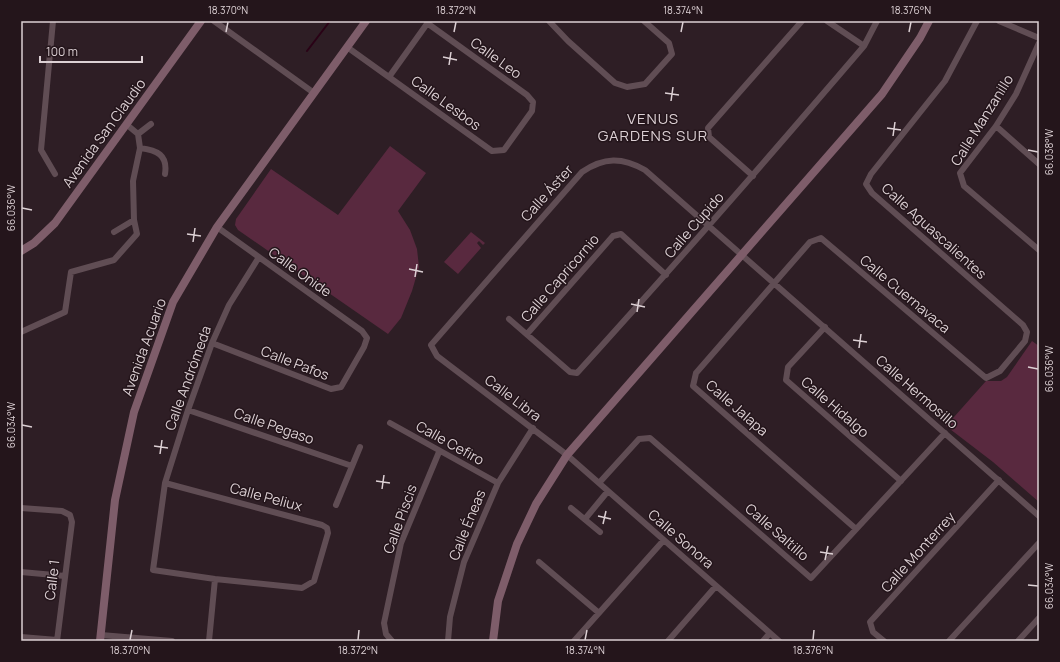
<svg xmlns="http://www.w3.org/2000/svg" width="1060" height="662" viewBox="0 0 1060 662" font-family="Manrope,sans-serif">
  <rect width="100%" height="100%" fill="#2e1e25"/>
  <!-- green -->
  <path fill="#59293f" d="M390,146L426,173L398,211L410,230L417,249L419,267L412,291L401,318L388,334L238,230L235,225L236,219L271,169L338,215Z
    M471,232L485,243L483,245L479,241L477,243L481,248L458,274L444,262Z
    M1032,341L1039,346V502L993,462L946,426L986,381H1001L1007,377Z"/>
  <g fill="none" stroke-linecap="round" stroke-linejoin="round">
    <!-- stream -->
    <path stroke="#2a0216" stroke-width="2" d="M307,51L330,21"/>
    <!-- street -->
    <path stroke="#604d54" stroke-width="6" d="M53,21L41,150L55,174
      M214,21L314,93
      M549,21L568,41L615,83L627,87L645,84L672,54L669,43L644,21
      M827,21L864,46
      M999,21L1039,38
      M1039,43L1016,94L996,126L960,173L964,186L1039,250
      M347,47L492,151L504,150L532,111L533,102L527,95L427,23
      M389,77L429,21
      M996,126L1039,164
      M138,134L151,124
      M140,148C157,150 168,155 165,174
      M753,176L709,137L708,128L802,21
      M114,232L134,220L133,181L140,148L138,134L126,124
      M509,319L570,372L577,373C675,265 770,156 864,46L877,21
      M825,327L788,367L786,380L901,481
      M21,332L65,312L71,272L114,260L137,234L134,220
      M527,334L613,236L621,234L666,275
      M212,343L331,389L341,387L364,347L367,338L362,331L217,227
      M188,410L352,466
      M390,423L498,483
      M165,483L322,525L327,528L328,533L314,581L302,588L215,579L153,570L165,483L188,410L212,343L229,305L259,257
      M599,483L639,439L650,438L811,578L945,433
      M336,505L360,447
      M21,508L62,511L70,515L72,522L57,641
      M571,508L600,532
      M585,519L608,491
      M856,529L693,386L696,373L810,242L821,238L986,378L1000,371L1025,341L1027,332L1023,325L872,193L866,184L871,174L945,81L977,21
      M539,562L599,613
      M21,572L65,576
      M101,635L172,641
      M21,637L57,640
      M209,641L215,579
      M392,641L386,634L384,623L401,543L439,452
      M448,641L450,617L464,562L498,483L533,428
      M574,641L663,541
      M668,641L716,586
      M763,641L770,633
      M779,641L567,455L437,356L431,345L582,172C604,157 622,157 645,170L1039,516
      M884,641L873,632L870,622L999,480
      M949,641L1039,543
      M1018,641L1039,618"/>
    <!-- secondary -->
    <path stroke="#7e5d6a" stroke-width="8" d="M21,251L34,243L55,223L201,21
      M100,641L115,500L134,412L173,302L217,227L366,21
      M493,641L498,601L517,544L536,504L567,455L882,94L920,38L929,21"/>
  </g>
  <!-- ticks -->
  <path fill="none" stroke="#dcd0d4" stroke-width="1.5" d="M226,32L228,22M454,32L456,22M681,32L683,22M909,32L911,22M443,57L457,60M449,65L451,52M665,93L679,95M671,101L673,87M887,128L901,130M893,136L895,122M1028,150L1038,152M22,208L32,210M187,234L201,236M193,242L195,228M409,269L423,272M415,277L417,264M631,304L645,307M637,312L639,299M853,340L867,342M859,348L861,334M1028,367L1038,369M22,425L32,427M154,446L168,448M160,454L162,440M376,481L390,483M382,489L384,475M598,516L611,519M603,524L606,511M820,552L833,554M825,560L828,546M1028,585L1038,586M130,640L132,630M358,640L359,630M585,640L587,630M813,640L814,630"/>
  <g text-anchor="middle" stroke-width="3" stroke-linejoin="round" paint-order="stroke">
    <!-- street labels -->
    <g font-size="14" fill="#dcd0d4" stroke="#24151b">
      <text transform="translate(496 58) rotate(36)" y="5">Calle Leo</text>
      <text transform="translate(446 103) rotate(36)" y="5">Calle Lesbos</text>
      <text transform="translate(982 120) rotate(-58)" y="5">Calle Manzanillo</text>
      <text transform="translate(104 133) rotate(-54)" y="5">Avenida San Claudio</text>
      <text transform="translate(547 193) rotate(-48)" y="5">Calle Áster</text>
      <text transform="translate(694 225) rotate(-49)" y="5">Calle Cupido</text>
      <text transform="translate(934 231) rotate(42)" y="5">Calle Aguascalientes</text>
      <text transform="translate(300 272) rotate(36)" y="5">Calle Onide</text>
      <text transform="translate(560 278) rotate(-49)" y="5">Calle Capricornio</text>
      <text transform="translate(905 294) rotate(40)" y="5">Calle Cuernavaca</text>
      <text transform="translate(144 347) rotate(-70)" y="5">Avenida Acuario</text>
      <text transform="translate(295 363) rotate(21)" y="5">Calle Pafos</text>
      <text transform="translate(188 378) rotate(-70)" y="5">Calle Andrómeda</text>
      <text transform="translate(917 392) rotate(41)" y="5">Calle Hermosillo</text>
      <text transform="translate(513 398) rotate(37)" y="5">Calle Libra</text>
      <text transform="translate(835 407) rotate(41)" y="5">Calle Hidalgo</text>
      <text transform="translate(737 408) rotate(41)" y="5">Calle Jalapa</text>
      <text transform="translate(274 426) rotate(19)" y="5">Calle Pegaso</text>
      <text transform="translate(450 443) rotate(29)" y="5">Calle Cefiro</text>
      <text transform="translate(266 497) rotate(15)" y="5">Calle Peliux</text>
      <text transform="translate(400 519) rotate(-70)" y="5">Calle Piscis</text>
      <text transform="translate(467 525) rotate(-68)" y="5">Calle Éneas</text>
      <text transform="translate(777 532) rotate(41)" y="5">Calle Saltillo</text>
      <text transform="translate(681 539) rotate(41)" y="5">Calle Sonora</text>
      <text transform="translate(918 552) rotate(-48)" y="5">Calle Monterrey</text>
      <text transform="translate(52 580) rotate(-83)" y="5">Calle 1</text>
    </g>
    <!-- neighbourhood labels -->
    <g font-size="15" letter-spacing="1" fill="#dcd0d4" stroke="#24151b">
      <text x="653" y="124">VENUS<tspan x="653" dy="17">GARDENS SUR</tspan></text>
    </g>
  </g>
  <!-- border -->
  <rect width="1060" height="662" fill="none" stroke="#24151b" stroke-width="44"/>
  <!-- scale -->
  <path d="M40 56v6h102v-6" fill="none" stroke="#dcd0d4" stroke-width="2"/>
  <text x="46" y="56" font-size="12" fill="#dcd0d4" stroke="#24151b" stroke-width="3" paint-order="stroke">100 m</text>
  <rect x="22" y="22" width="1016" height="618" fill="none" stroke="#dcd0d4" stroke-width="1.5"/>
  <g font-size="10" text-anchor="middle" fill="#dcd0d4">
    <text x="228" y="14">18.370°N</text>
    <text x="456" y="14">18.372°N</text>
    <text x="683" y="14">18.374°N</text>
    <text x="911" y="14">18.376°N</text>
    <text transform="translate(1049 152) rotate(-90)" y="4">66.038°W</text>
    <text transform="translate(11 208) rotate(-90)" y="4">66.036°W</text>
    <text transform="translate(1049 369) rotate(-90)" y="4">66.036°W</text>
    <text transform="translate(11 425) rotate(-90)" y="4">66.034°W</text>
    <text transform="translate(1049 586) rotate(-90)" y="4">66.034°W</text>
    <text x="130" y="654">18.370°N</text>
    <text x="358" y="654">18.372°N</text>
    <text x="585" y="654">18.374°N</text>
    <text x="813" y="654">18.376°N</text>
  </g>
</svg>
